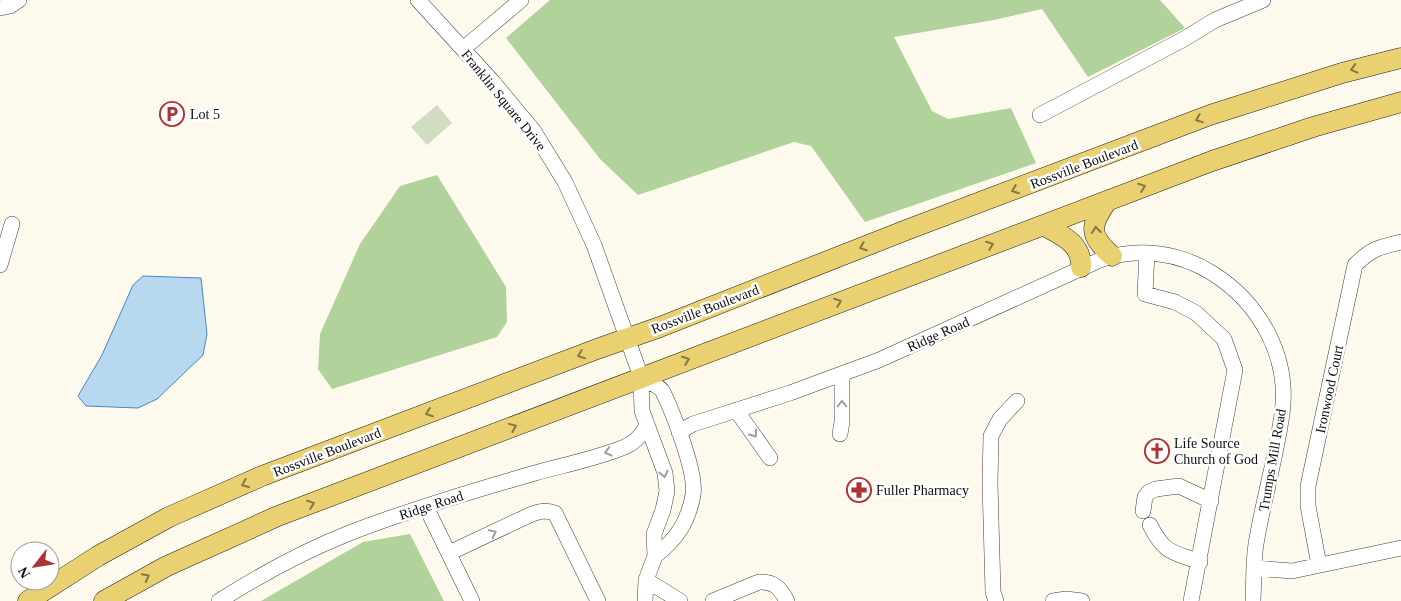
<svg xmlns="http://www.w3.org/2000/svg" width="1401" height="601" viewBox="0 0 1401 601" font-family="Georgia,serif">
  <rect width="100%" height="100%" fill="#fdfaed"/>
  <!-- forest -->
  <path fill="#b2d29c" d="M550,0H1160L1185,28L1088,77L1042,9L994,20L894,37L932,111L948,119L1011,108L1036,163L865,222L811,146L794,142L638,195L600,159L506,38Z
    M437,175L506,287L507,322L497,337L332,389L318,369L320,334L360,244L400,186Z
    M410,534L444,601H261L363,542Z"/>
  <!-- cemetery -->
  <path fill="#d2dcc1" d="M437,105L452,123L427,145L411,127Z"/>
  <!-- water -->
  <path fill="#b7d8ef" stroke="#468abe" d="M143,276L201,278L207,334L203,355L157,399L138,408L86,406L78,396L102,355L133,285Z"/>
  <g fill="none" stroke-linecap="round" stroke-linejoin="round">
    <defs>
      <path id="minor" d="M418,0L493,82L533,130L565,182L594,245L641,377L642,411L665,473L667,491L663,510L654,534L655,556L646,580L645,601
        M0,8L10,6L19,0
        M463,49L521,0
        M1040,115L1184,39L1215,20L1263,0
        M1147,253L1145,294L1175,302L1196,313L1224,339L1235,370L1191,601
        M0,265L12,224
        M641,377C646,381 660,386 663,392C673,413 697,473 693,495C688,522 677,539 655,556
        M736,410L770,458
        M679,432L693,424L790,393L879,360L1100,260C1137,247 1179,252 1212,273C1260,303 1290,357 1282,414C1276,458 1263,501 1256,544C1253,563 1254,582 1253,601
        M840,434L842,422V374
        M426,507L472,601
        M1143,511L1145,497L1149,492L1156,489L1179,486L1211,501
        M1150,525C1164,553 1172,552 1200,562
        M449,553L532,514C540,511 546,510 555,513L598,601
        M1319,565L1308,506V486L1355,265C1371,249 1379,247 1401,242
        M1255,568L1292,571L1401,548
        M646,580L680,601
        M219,601C260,575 302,552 347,534C408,510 472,491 535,473C564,465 594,459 622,448C634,444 641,436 647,426
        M713,601L759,582C774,581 780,588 787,601
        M996,601L993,592L990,483L991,436L1000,419L1017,401
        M1053,601L1066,599L1082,601"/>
      <path id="major" d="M1107,201C1090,226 1088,234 1112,256
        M1043,225C1061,235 1082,243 1081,267
        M28,601L98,556L169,517L262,476L597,349L660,327L909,229L1210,115L1342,73L1401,58
        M104,601L167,566L278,516L1212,161L1313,127L1401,102"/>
    </defs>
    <!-- minor casing -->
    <use href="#minor" stroke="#3f3f3f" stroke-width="16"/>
    <!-- major casing -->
    <use href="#major" stroke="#1d1d1d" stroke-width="21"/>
    <!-- minor -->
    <use href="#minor" stroke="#fff" stroke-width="15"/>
    <!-- major -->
    <use href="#major" stroke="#e9d171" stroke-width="20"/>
  </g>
  <!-- one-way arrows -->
  <defs><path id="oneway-chevron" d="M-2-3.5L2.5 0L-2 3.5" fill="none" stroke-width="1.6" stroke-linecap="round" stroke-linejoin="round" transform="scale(1.25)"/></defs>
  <g stroke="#867844">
    <use href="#oneway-chevron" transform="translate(1354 69) rotate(165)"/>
    <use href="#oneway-chevron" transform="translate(1199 119) rotate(158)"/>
    <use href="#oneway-chevron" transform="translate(1142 187) rotate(-21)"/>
    <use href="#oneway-chevron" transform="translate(1015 190) rotate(159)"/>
    <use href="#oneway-chevron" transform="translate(1096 230) rotate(-96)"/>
    <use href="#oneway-chevron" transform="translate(990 245) rotate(-21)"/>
    <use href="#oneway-chevron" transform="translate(863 247) rotate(159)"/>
    <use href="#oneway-chevron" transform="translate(838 302) rotate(-21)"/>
    <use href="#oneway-chevron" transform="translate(581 355) rotate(159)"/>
    <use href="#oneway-chevron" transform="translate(686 360) rotate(-21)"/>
    <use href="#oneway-chevron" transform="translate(429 413) rotate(159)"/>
    <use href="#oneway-chevron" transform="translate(513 427) rotate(-22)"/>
    <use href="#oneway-chevron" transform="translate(245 484) rotate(157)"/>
    <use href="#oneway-chevron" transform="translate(311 504) rotate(-21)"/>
    <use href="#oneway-chevron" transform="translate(146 577) rotate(-27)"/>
  </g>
  <g stroke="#9e9e9e">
    <use href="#oneway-chevron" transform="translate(842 404) rotate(-90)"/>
    <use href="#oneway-chevron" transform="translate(754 434) rotate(54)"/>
    <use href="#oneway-chevron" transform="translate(608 452) rotate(164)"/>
    <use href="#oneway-chevron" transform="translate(664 474) rotate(78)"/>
    <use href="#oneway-chevron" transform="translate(493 533) rotate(-26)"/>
  </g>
  <!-- icons -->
  <defs>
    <symbol id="parking-ring" viewBox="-11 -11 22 22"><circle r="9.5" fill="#fff" stroke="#ac3435" stroke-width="1.5"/><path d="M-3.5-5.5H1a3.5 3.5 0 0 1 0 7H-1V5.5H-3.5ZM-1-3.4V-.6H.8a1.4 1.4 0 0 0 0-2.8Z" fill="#ac3435"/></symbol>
    <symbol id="church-ring" viewBox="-11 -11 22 22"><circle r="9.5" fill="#fff" stroke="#ac3435" stroke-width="1.5"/><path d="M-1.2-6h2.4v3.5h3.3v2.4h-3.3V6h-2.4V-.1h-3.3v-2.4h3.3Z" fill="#ac3435"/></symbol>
    <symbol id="pharmacy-ring" viewBox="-11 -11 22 22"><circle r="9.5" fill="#fff" stroke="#ac3435" stroke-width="1.5"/><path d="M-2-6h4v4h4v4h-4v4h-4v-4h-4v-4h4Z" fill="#ac3435"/></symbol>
  </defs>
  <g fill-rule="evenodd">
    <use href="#parking-ring" x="158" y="100" width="28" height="28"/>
    <use href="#church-ring" x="1143" y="437" width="28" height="28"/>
    <use href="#pharmacy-ring" x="845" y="476" width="28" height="28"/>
  </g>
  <g text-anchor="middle" stroke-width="5" stroke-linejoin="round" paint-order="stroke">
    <!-- street labels -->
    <g font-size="14" fill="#0c0c0c" stroke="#fff">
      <text transform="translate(504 100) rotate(51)" y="5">Franklin Square Drive</text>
      <text transform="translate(1084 164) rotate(-21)" y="5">Rossville Boulevard</text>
      <text transform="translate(705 309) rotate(-21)" y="5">Rossville Boulevard</text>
      <text transform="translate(938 334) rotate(-24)" y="5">Ridge Road</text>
      <text transform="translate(1329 389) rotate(-78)" y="5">Ironwood Court</text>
      <text transform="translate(327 452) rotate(-21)" y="5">Rossville Boulevard</text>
      <text transform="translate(1272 460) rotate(-80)" y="5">Trumps Mill Road</text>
      <text transform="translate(431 505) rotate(-18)" y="5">Ridge Road</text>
    </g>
    <!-- poi labels -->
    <g font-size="14" fill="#0c0c0c" stroke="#fff" text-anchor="start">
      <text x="190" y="119">Lot 5</text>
      <text x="1174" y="448">Life Source<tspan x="1174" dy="16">Church of God</tspan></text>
      <text x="876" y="495">Fuller Pharmacy</text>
    </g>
  </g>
  <!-- north arrow -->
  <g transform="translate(35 566) rotate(239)"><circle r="24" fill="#ffffff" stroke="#9e9e9e"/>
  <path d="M0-4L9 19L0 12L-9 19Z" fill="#ac3435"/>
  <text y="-8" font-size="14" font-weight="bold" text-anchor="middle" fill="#0c0c0c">N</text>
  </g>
</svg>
